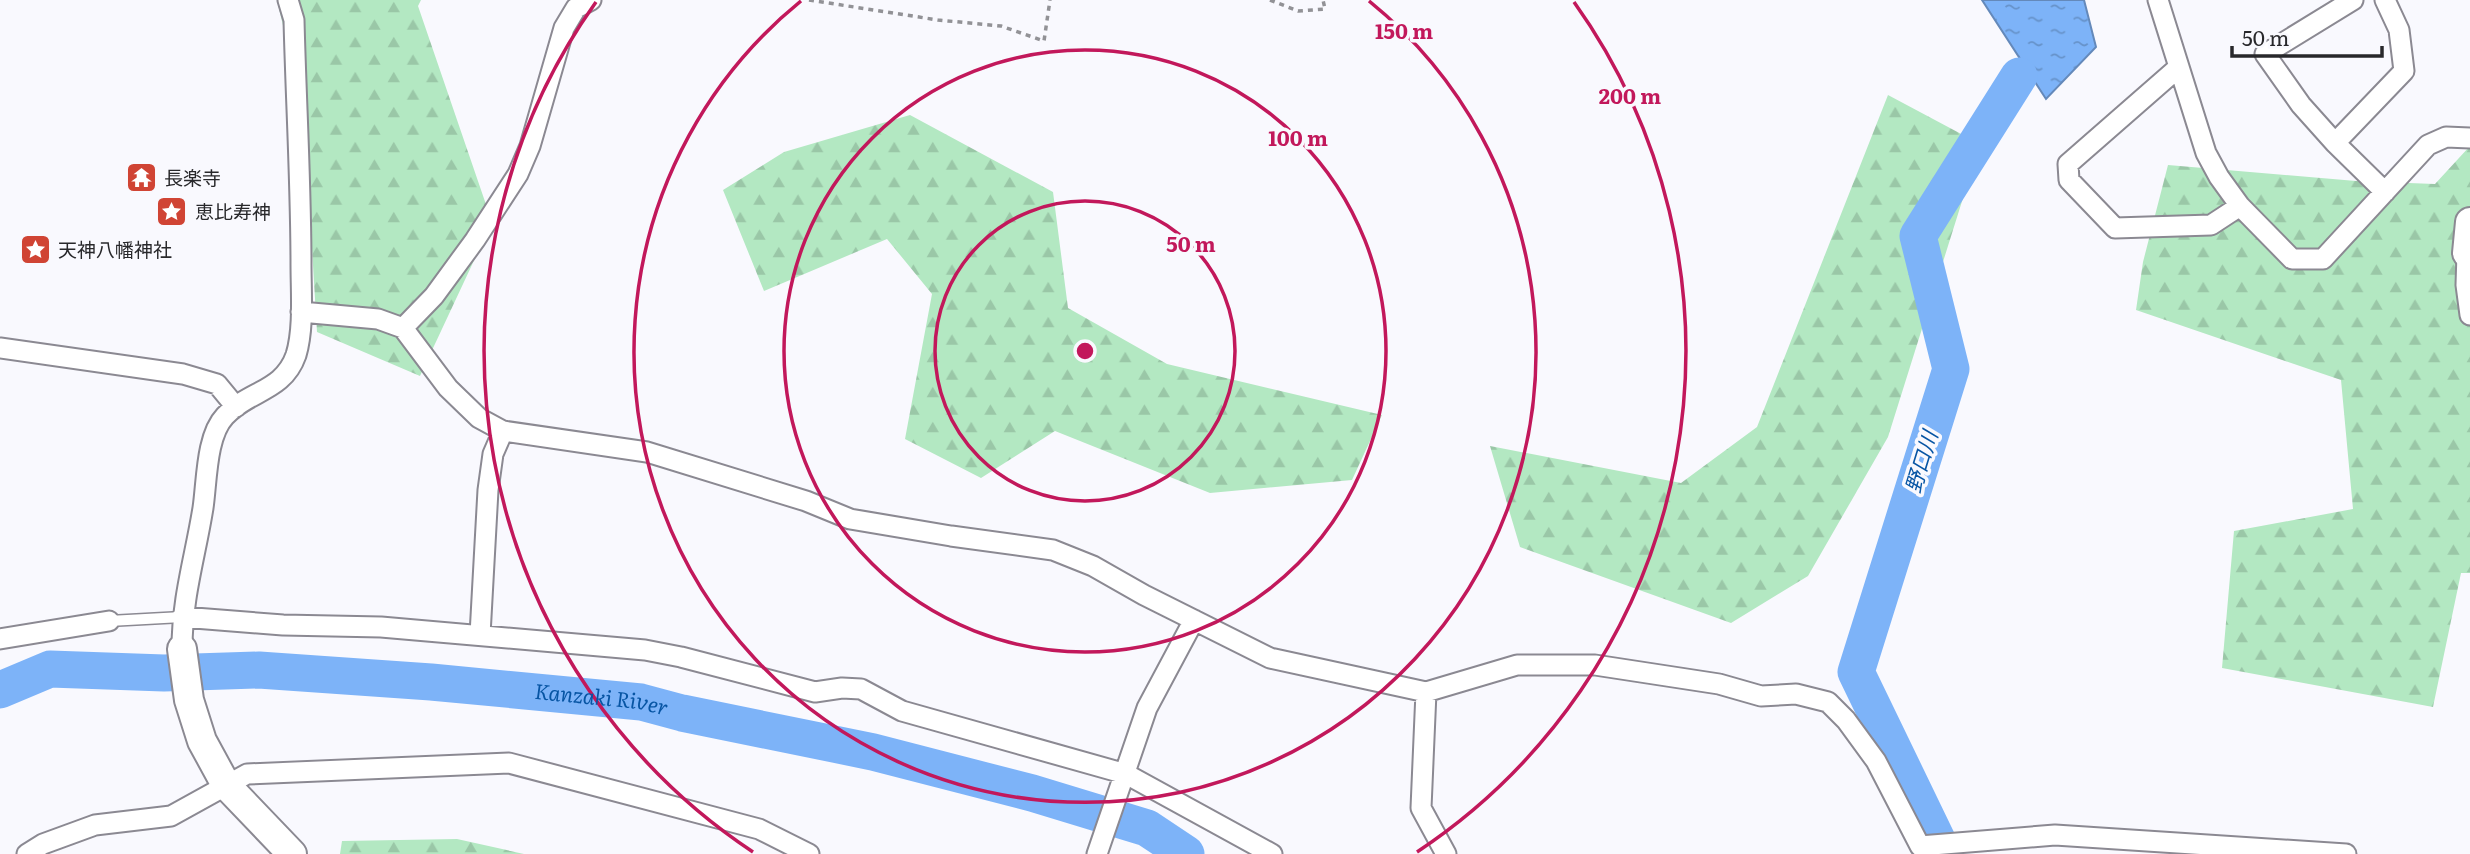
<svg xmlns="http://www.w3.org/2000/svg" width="2470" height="854" viewBox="0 0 2470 854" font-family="Literata,'Noto Sans JP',serif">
  <defs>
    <pattern id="forest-firs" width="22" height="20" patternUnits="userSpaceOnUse" patternTransform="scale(1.75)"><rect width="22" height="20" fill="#b3e8c2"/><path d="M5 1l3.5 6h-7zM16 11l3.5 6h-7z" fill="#9ac7a7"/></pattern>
    <pattern id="water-ripples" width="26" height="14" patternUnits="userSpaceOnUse" patternTransform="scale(1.75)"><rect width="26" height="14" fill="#7db3f8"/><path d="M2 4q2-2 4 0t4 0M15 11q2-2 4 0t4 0" fill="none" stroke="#6692c9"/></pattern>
  </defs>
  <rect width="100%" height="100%" fill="#f9f9fe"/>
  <!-- forest -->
  <path fill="url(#forest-firs)" d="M277,0H421L418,6L492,222L420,376L317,332L304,115Z
    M1888,95L1980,144L1888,437L1808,576L1731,623L1520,547L1490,446L1681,483L1757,427Z
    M910,115L1053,192L1068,308L1167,364L1382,415L1352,480L1210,493L1055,431L981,478L905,439L932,294L887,239L764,291L723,190L784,152Z
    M2470,146V573H2461L2433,707L2222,668L2234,531L2353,509L2341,380L2136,310L2143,262L2168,165L2356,181L2435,184Z
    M457,839L524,854H340L342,841Z"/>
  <!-- water -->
  <path fill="url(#water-ripples)" stroke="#6489ba" stroke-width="2" d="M1982,0H2084L2096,47L2046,99Z"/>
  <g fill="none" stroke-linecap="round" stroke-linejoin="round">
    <!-- river -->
    <g stroke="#7db3f8" stroke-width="37">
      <path id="s1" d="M0,690L50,669L164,673L259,670L431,682L641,702L682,713L873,752L1032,793L1147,828L1186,854"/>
      <path d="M1944,854L1856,672L1951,369L1918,236L2019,76"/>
    </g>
    <defs>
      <path id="lane" d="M109,621L182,617"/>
      <path id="street" d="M2158,0L2206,153L2219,177L2240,206L2292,259H2323L2428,145L2446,137L2470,138
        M2353,0L2265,54L2301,105L2335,143L2385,192
        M2179,67L2068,164L2069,180L2115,228L2211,225L2240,206
        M2335,143L2404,71L2399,30L2385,0
        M2467,253L2466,285L2470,315
        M301,312L378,319L403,328L448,388L479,418L503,431L647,452L806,501L850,519L951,536L1053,550L1093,566L1144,595L1270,658L1426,692L1517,665H1595L1719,684L1761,696L1796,694L1828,702L1846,720L1876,761L1920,846L2055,835L2346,854
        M403,328L434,296L475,240L518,174L530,146L564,28L576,8L591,0
        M0,348L183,374L217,384L236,407
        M182,617L283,625L381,627L645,650L681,657L815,692L842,688L861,689L902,711L1126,774L1272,854
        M480,635L488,490L493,454L503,431
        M0,639L109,621
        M182,649C182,597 195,558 203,508C207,481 206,436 225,416C249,390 283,392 296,355C304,329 301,292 301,265C301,183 296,101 294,20L288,0
        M1426,692L1421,808L1446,854
        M27,854L43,844L95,825L171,816L247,774L509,763L759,829L809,854
        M1097,854L1147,708L1194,620"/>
      <path id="secondary" d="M2467,253L2470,222
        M182,649L189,700L202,741L226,785L292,854"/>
    </defs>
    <!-- lane casing -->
    <use href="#lane" stroke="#8b8992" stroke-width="13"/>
    <!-- street casing -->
    <use href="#street" stroke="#8b8992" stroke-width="23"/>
    <!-- secondary casing -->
    <use href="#secondary" stroke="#8b8992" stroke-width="32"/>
    <!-- path -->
    <path stroke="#929296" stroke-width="3.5" stroke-dasharray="5 5" stroke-linecap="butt" d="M809,0L938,20L1001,26L1044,41L1050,0
      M1270,0L1298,11L1325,9L1323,0"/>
    <!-- lane -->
    <use href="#lane" stroke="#fff" stroke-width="10"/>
    <!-- street -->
    <use href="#street" stroke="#fff" stroke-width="19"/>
    <!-- secondary -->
    <use href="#secondary" stroke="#fff" stroke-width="28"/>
  </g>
  <!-- distance rings -->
  <g fill="none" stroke="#c2185b" stroke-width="3.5">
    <circle cx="1085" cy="351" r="150"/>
    <circle cx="1085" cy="351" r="301"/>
    <path d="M1369 1A451 451 0 1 1 801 1"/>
    <path d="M753 852A601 601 0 0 1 596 2M1574 2A601 601 0 0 1 1417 852"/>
  </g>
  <!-- icons -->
  <defs>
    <symbol id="temple-square" viewBox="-11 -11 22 22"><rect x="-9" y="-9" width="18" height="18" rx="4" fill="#d04434" stroke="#f9f9fe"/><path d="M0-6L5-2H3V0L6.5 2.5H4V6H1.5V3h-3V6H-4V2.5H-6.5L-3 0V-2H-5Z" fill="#fff"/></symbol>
    <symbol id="sight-square" viewBox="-11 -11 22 22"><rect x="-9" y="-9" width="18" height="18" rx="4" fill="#d04434" stroke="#f9f9fe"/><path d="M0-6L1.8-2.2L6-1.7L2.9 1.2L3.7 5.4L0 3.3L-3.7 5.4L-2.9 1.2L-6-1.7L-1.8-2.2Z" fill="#fff"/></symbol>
  </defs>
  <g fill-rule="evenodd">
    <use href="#temple-square" x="124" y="160" width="35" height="35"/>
    <use href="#sight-square" x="154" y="194" width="35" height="35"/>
    <use href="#sight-square" x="18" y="232" width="35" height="35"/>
  </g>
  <g text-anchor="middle" stroke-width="7" stroke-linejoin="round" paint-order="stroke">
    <!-- poi labels -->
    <g font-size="19" fill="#28282b" stroke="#f9f9fe" text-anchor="start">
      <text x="164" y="185">長楽寺</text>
      <text x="195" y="219">恵比寿神</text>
      <text x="58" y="257">天神八幡神社</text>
    </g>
    <!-- water labels -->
    <g font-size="21" font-style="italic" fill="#0755a4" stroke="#f9f9fe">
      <text transform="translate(1922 462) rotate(-73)" y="7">野口川</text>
      <text dy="7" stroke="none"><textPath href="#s1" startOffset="607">Kanzaki River</textPath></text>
    </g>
  </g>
  <circle cx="1085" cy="351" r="10" fill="#c2185b" stroke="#f9f9fe" stroke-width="3.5"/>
  <g font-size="21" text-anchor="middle" font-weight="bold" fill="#c2185b" stroke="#f9f9fe" stroke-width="7" stroke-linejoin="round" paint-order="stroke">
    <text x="1404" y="39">150 m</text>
    <text x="1630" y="104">200 m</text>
    <text x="1298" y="146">100 m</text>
    <text x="1191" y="252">50 m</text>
  </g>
  <!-- scale -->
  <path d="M2232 46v10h150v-10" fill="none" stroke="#28282b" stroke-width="3.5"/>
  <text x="2242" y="46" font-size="21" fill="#28282b" stroke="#f9f9fe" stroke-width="5" paint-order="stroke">50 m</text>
</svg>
